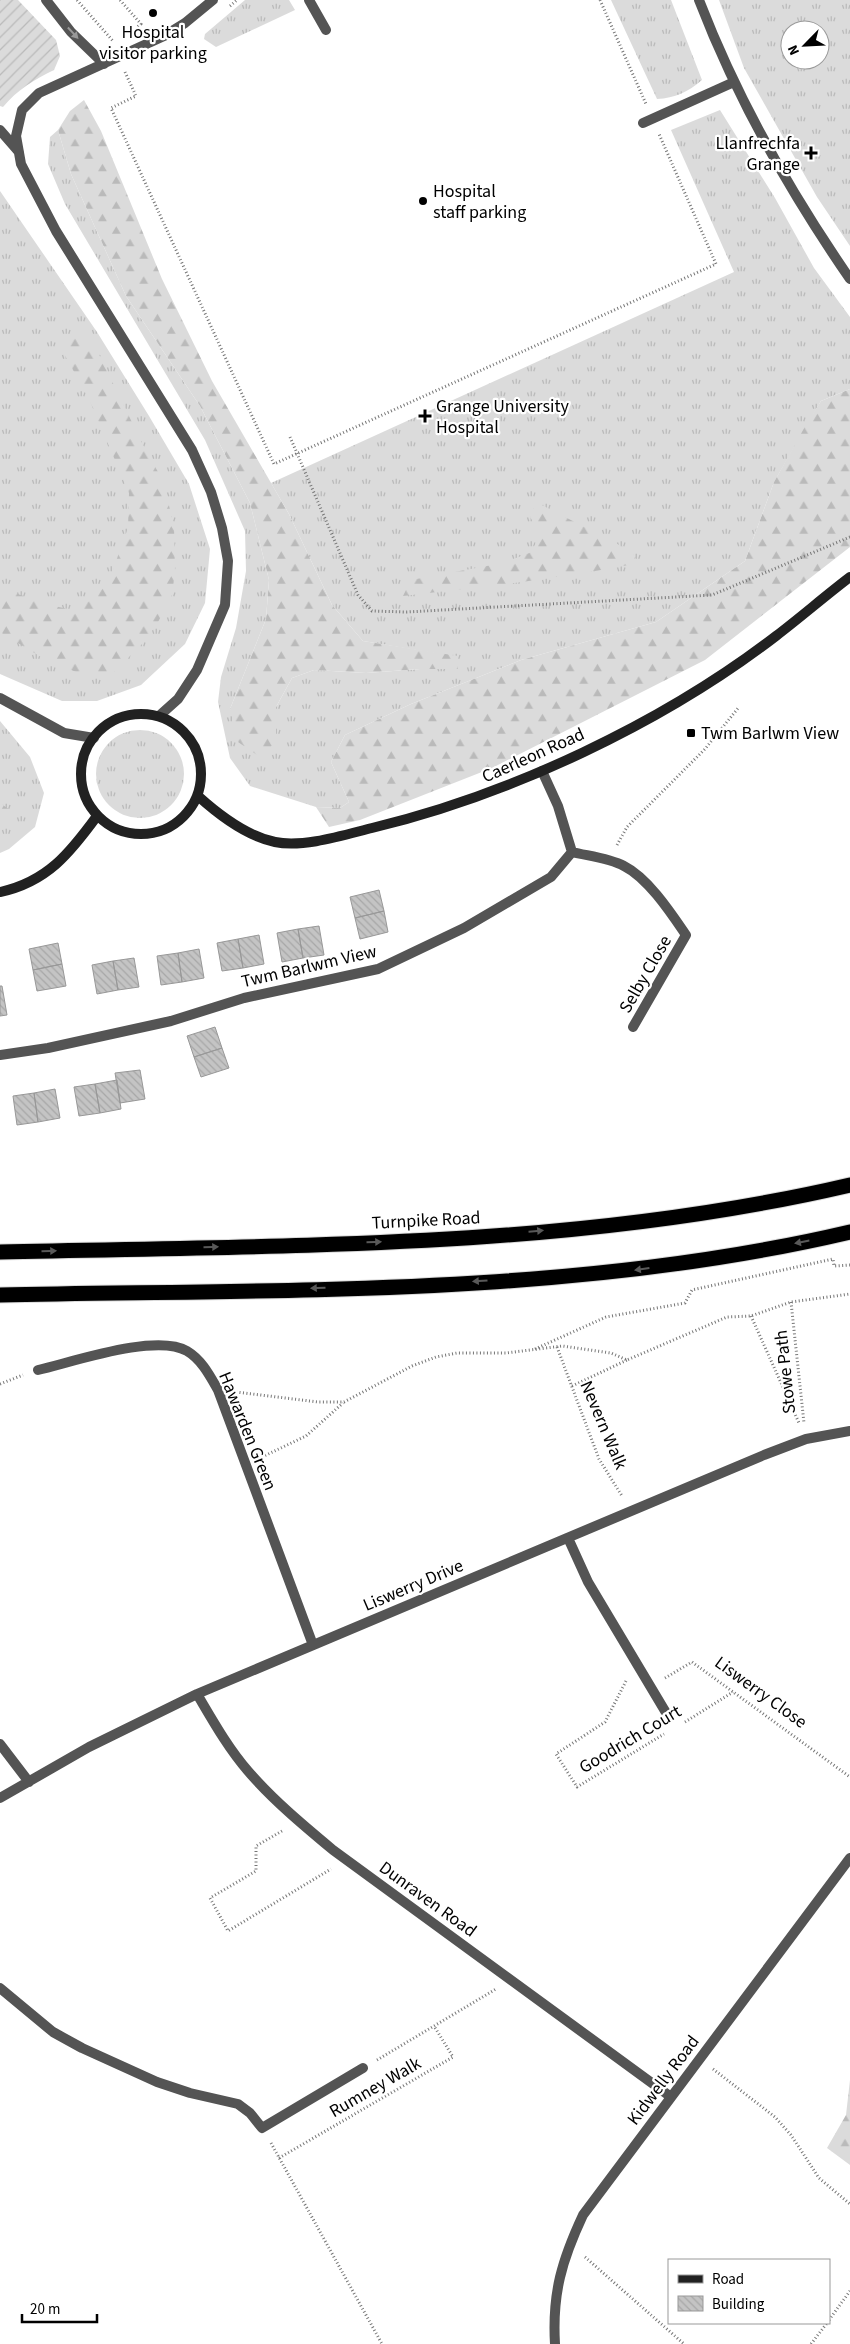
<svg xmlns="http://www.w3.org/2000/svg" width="850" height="2344" viewBox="0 0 850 2344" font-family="'Source Sans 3',sans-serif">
  <defs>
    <pattern id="grass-tufts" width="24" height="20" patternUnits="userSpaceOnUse" patternTransform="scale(1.25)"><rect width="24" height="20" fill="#dbdbdb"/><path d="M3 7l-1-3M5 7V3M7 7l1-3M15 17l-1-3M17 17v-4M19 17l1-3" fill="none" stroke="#bababa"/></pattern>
    <pattern id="forest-firs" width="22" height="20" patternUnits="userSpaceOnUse" patternTransform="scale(1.25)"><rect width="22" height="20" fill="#dbdbdb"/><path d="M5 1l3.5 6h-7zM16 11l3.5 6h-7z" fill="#bababa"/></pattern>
    <pattern id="garden-furrows" width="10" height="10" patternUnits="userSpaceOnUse" patternTransform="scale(1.25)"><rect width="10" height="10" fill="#dbdbdb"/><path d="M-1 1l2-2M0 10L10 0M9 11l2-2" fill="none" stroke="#bababa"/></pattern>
    <pattern id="building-back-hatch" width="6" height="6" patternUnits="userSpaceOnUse" patternTransform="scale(1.25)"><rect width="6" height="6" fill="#c4c4c4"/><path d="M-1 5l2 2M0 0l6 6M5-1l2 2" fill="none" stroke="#a7a7a7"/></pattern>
  </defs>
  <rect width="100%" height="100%" fill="#fff"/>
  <!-- grass -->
  <path fill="url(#grass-tufts)" fill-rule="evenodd" d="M245,0H289L295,10L216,47L204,39L205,34Z
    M611,0H671L702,80C688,92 675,98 657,99Z
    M719,0H850V246L817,197L744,68ZM790,30H820V60H790Z
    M720,110L775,198L814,268L850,317V389L821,401L774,482L745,561L656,622L521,660L411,704L345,735L331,762L349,802L340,808L316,807L250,786L230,758L218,702L221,677L236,628L246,571L245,531L205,440L65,204L48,164L50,137L58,130L71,174L126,296L200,406L250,503L269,580L266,619L230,709L276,742V707L292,678L314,670L366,673L420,669H457L458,657L363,641L332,605L289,514L271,483L734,272L671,130Z
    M0,191L97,332L149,416L189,484L210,549L205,603L185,644L141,685L97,701H62L0,674Z
    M0,721L30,757L44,793L35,827L9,849L0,853Z
    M96 774a44 44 0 1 1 88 0a44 44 0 1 1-88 0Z"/>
  <!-- forest -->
  <path fill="url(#forest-firs)" d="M84,100L101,131L162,279L212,381L289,514L332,605L363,641L458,656V669H420L366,673L314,670L292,678L276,707V742L260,757L238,742L230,709L266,619L269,580L250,503L200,406L126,296L71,174L58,130L70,111Z
    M78,333L92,340L143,445L163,481L174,526L175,571L172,595L157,624L143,643L114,672L95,677L83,675L41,657L0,632V588L50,605L72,610L95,598L110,578L128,528L129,493L89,399L62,350L68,336Z
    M850,389V547L705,660L492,768L360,820L329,827L316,807L340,808L349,802L331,762L345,735L411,704L521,660L656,622L745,561L774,482L807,423L821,401Z
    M536,502L625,548L636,557L629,565L595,571L522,582L403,596L411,580L503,563L532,552L540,532L530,517Z
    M0,803L10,810L0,824Z
    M850,2080V2165L827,2148L846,2115Z"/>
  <!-- garden -->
  <path fill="url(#garden-furrows)" d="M0,0H18L56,40L60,56L54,70C35,79 17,90 3,107L0,106Z"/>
  <!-- building -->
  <path fill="url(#building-back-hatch)" stroke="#989898" d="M379,890L384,911L355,918L350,897Z
    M384,911L388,932L360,939L355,918Z
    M319,926L324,955L303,958L298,929Z
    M298,929L303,958L282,962L277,933Z
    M259,935L264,964L243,968L238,939Z
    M238,939L243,968L222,971L217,943Z
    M58,943L62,964L33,970L29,949Z
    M199,949L204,978L182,982L178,953Z
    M178,953L182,982L161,985L157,956Z
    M134,958L139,987L118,990L113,961Z
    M113,961L118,990L97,994L92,965Z
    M62,964L66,986L37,991L33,970Z
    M0,986H2L7,1015L0,1016Z
    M215,1027L222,1048L194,1057L187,1036Z
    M222,1048L229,1068L201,1077L194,1057Z
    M140,1070L145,1099L120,1103L115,1073Z
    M117,1080L121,1109L100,1113L95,1084Z
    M95,1084L100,1113L79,1116L74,1087Z
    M55,1089L60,1118L38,1122L34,1093Z
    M34,1093L38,1122L17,1125L13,1096Z"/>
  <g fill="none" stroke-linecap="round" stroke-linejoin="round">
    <defs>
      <path id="highway" d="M0,1252C284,1245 572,1250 850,1185
        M0,1295C282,1289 574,1297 850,1232"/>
    </defs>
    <!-- highway casing -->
    <use href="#highway" stroke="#dbdbdb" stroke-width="17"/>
    <!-- path -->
    <path stroke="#767676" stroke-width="3" stroke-dasharray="1 2.5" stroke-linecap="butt" d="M77,0L113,41
      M120,0L141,24L137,27
      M600,0L646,104
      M230,6L237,0
      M125,72L136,96L111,108L274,464L716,264L659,134
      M290,437L358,595L372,611L407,612L712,595L850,537
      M617,845L627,827L705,749L739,707
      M791,1302L804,1423
      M751,1316L799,1423
      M557,1347L599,1459L622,1496
      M535,1349L606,1317L685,1303L692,1290L833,1259L834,1266L850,1265
      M0,1384L23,1375
      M572,1386L627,1360
      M236,1392L318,1402H344L412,1366L436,1357L457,1353H506L562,1346L611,1353L627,1360L727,1317L751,1316L791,1302L850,1294
      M262,1457L306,1436L343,1403
      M665,1678L692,1662L850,1777
      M626,1681L605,1722L556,1754L577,1787L664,1734
      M685,1722L733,1692
      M282,1831L256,1846V1871L210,1898L228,1931L331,1869
      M377,2060L496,1989
      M713,2069L775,2117L791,2135L819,2178L850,2204
      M271,2143L382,2344
      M279,2158L453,2057L434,2026
      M585,2257L684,2344
      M829,2320L850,2291
      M811,2344L827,2323"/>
    <!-- lane -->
    <path stroke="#545454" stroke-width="10" d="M46,0L71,32L104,64
      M309,0L326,30
      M699,0C737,99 790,192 850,279
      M643,123L734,82
      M0,130L19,152
      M0,698L64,733L94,738
      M159,716L178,699L197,670L225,605L228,561L222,528L211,492L192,450L56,231L21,164L16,136L22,110L39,93L164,36L185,23L213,0"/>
    <!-- street -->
    <path stroke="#545454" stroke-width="10" d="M572,852C588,856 609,858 624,866C648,878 671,913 686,935L633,1027
      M0,1055L48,1048L171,1021L244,998L378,969L464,928L551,877L572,852L558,806L542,771
      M38,1370C73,1362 156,1333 187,1351C202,1360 210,1376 218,1390L313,1645
      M568,1538L588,1582L668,1716
      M197,1694C213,1721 228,1748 248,1771C273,1800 303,1825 333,1850L671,2097
      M0,1744L29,1782
      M0,1798L89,1747L197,1694L764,1455L806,1439L850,1431
      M0,1988L53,2032L82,2048L157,2082L190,2093L238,2104L250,2113L262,2128L363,2068
      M555,2344C552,2293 562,2260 583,2215L850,1858"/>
    <!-- secondary -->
    <path stroke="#212121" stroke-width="10" d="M81 774a60 60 0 1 1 120 0a60 60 0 1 1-120 0Z
      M198,796C219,815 246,836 275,842C303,848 344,835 372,828C510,795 663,723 776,636C801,617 825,596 850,577
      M0,892C47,882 70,853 97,816"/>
    <!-- highway -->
    <use href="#highway" stroke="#000" stroke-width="15"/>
  </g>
  <!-- one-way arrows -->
  <defs><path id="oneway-solid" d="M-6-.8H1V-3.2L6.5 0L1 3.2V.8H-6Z" transform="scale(1.25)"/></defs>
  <use fill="#989898" href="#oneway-solid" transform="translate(73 33) rotate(47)"/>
  <g fill="#595959">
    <use href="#oneway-solid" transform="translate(536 1231) rotate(-5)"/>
    <use href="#oneway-solid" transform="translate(374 1242) rotate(-2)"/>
    <use href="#oneway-solid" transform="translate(802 1242) rotate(169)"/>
    <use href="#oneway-solid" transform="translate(211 1247) rotate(-2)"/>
    <use href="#oneway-solid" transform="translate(49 1251) rotate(-2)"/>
    <use href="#oneway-solid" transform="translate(642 1269) rotate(172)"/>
    <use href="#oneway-solid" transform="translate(480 1281) rotate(176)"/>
    <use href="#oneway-solid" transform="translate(318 1288) rotate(178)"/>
  </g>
  <!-- markers -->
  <g fill="#000" stroke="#fff" stroke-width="2">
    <circle cx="153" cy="13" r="5"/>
    <path d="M808.5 145.5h5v5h5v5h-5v5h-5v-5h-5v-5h5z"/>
    <circle cx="423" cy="201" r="5"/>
    <path d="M422.5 408.5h5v5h5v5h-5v5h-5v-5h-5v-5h5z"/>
    <rect x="686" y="728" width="10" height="10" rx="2.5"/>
  </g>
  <g text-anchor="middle" stroke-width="4.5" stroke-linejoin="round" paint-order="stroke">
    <!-- poi labels -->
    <g font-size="18" fill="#000" stroke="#fff" text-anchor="start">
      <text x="153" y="38" text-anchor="middle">Hospital<tspan x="153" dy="21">visitor parking</tspan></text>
      <text x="800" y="149" text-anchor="end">Llanfrechfa<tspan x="800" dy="21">Grange</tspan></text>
      <text x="433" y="197">Hospital<tspan x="433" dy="21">staff parking</tspan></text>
      <text x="436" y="412">Grange University<tspan x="436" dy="21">Hospital</tspan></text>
      <text x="701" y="739">Twm Barlwm View</text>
    </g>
    <!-- street labels -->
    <g font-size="18" fill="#000" stroke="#fff">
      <text transform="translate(533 755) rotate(-24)" y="6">Caerleon Road</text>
      <text transform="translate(309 966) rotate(-13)" y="6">Twm Barlwm View</text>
      <text transform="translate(645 974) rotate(-60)" y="6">Selby Close</text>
      <text transform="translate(426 1220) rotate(-3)" y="6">Turnpike Road</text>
      <text transform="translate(785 1372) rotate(-96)" y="6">Stowe Path</text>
      <text transform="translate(604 1425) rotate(67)" y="6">Nevern Walk</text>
      <text transform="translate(248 1431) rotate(68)" y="6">Hawarden Green</text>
      <text transform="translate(413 1585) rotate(-23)" y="6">Liswerry Drive</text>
      <text transform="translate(761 1692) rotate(36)" y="6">Liswerry Close</text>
      <text transform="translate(630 1739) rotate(-31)" y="6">Goodrich Court</text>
      <text transform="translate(428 1899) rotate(36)" y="6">Dunraven Road</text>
      <text transform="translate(663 2080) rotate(-53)" y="6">Kidwelly Road</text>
      <text transform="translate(375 2087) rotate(-30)" y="6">Rumney Walk</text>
    </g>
  </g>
  <!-- legend -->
  <rect x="668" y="2259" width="162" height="65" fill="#ffffff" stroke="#999999"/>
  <rect x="678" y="2275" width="25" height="8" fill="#212121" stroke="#999999"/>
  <text x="712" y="2284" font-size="15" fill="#000000">Road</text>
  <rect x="678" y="2296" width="25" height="15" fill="url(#building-back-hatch)" stroke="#999999"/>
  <text x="712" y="2309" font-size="15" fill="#000000">Building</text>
  <!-- north arrow -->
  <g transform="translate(805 45) rotate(246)"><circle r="24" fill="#ffffff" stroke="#999999"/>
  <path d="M0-4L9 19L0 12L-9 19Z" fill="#000000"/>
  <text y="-8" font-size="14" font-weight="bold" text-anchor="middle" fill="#000000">N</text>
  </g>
  <!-- scale -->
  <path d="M22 2314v8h75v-8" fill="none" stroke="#000000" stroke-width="2.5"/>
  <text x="30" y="2314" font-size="15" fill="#000000" stroke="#ffffff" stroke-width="4" paint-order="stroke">20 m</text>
</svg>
